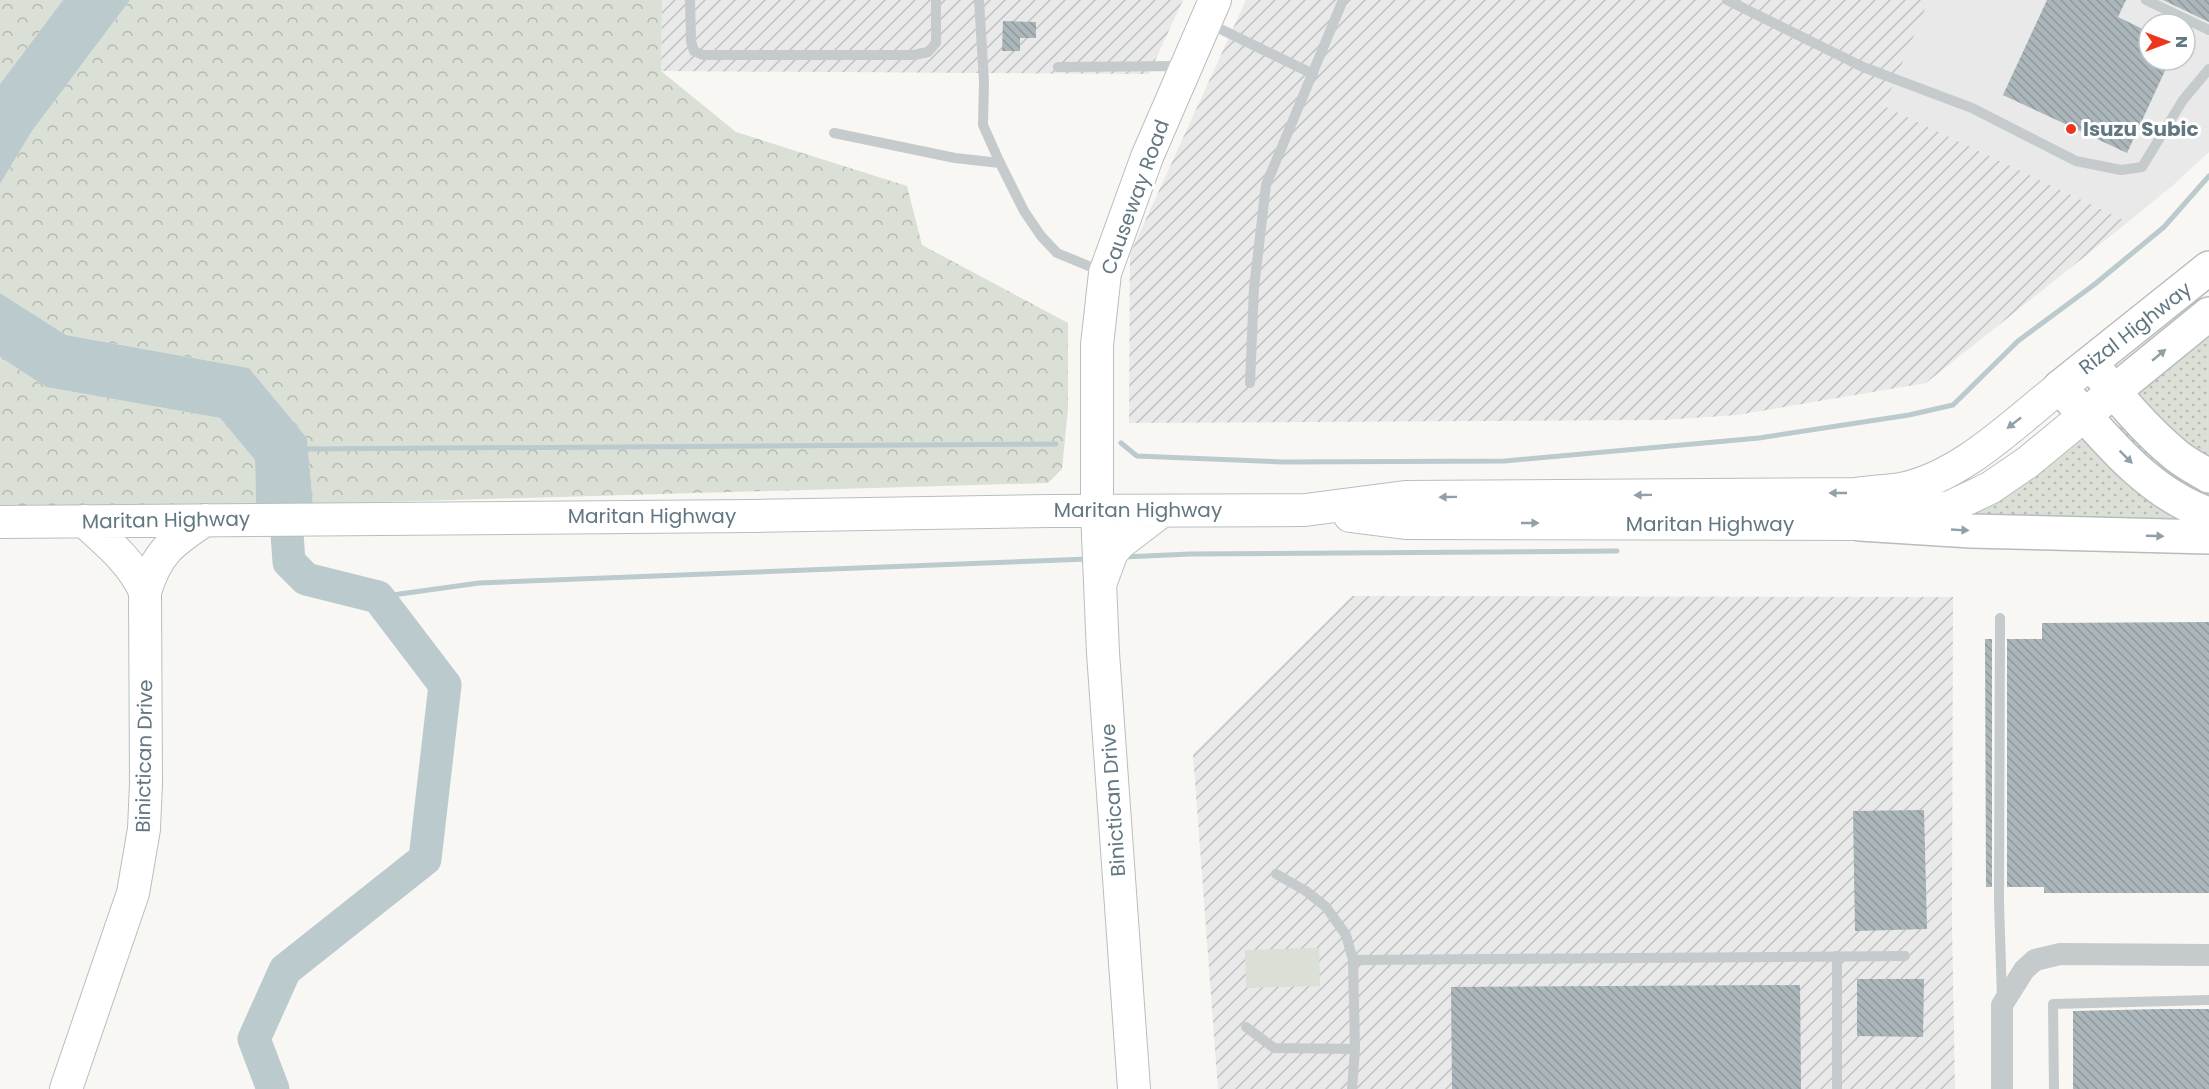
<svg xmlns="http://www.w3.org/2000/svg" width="2209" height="1089" viewBox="0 0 2209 1089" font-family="Poppins,sans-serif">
  <defs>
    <pattern id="industrial-furrows" width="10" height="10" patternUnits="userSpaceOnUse" patternTransform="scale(1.5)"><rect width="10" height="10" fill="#e8e9e8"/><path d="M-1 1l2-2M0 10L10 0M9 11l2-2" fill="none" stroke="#bfc2c1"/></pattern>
    <pattern id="grass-dots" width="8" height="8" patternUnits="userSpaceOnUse" patternTransform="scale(1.5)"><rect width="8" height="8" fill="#dae0d5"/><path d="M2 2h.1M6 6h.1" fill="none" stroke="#b4bab2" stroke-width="1.8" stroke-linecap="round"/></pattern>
    <pattern id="forest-crowns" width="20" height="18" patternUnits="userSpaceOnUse" patternTransform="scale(1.5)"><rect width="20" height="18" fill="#dae0d5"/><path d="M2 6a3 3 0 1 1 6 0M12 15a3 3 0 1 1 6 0" fill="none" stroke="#b4bab2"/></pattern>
    <pattern id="building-back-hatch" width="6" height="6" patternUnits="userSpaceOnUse" patternTransform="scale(1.5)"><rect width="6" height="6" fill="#abb6ba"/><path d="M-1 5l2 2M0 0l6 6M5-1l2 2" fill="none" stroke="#8f999d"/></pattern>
  </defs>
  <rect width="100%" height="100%" fill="#f8f7f4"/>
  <!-- built -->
  <path fill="#e8e9e8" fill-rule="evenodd" d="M1929,0H2209V152L2171,187L2128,222L1884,106ZM2149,24H2185V60H2149Z"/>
  <!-- industrial -->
  <path fill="url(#industrial-furrows)" d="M662,0H1183L1149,74L661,71Z
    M1246,0H1929L1884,106L2128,222L1926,383L1737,415L1664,420L1129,423L1130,254Z
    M1352,596L1953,597L1952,925L1955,1089H1218L1193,754Z"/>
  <!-- grass -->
  <path fill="url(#grass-dots)" d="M2209,328V461L2184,445L2137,395V391Z
    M2121,422L2209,487V500L2169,479L2120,432L2118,427Z
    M2080,434L2189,522H1959Z"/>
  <!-- forest -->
  <path fill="url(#forest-crowns)" d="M0,0H63L0,84Z
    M130,0H662L661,71L736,132L907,186L922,245L1068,323V409L1062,469L1048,483L313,504L307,438L249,368L66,335L0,293V184L32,131Z
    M0,357L46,387L220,418L255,460L256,505L0,508Z"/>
  <!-- park -->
  <path fill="#dae0d5" d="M1319,948L1320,986L1246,988L1245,950Z"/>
  <!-- water -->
  <path fill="#bbcacd" d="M63,0H130L32,131L0,184V84Z
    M0,293L66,335L249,368L307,438L313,504L256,505L255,460L220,418L46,387L0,357Z"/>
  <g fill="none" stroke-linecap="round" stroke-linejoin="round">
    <!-- stream -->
    <path stroke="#bbcacd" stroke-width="5" d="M1121,443L1137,456L1285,462L1505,461L1759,438L1909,415L1953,405L2018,341L2095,284L2164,227L2209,176
      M301,449L1056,444
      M1124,557L1190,554L1617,551
      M378,597L479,583L1088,559"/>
    <!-- river -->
    <path stroke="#bbcacd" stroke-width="33" d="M273,1089L254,1039L285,970L425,859L445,685L378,597L306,579L289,562L284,490"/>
  </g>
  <!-- building -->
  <path fill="url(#building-back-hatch)" d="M2047,0H2126L2118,17L2149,32V60H2170L2127,153L2003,95Z
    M2163,0H2209V22Z
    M1003,21L1036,22V38H1020V51H1002Z
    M2209,622V893H2044V887H2007V639H2042V623Z
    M1985,639H1992V887H1986Z
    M1924,810L1927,929L1855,931L1853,811Z
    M1857,979H1924L1923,1037L1857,1036Z
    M1800,985L1801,1089H1452L1451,987Z
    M2161,1009H2209V1089H2073V1011Z"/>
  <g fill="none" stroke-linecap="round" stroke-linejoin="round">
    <defs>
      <path id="secondary" d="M1350,516L1405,523L1860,524L1882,521L1950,507L1990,488L2028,462L2085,415
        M84,521C107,542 133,563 145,592
        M0,522L753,516L1048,511L1305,510L1405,497L1855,494C1870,492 1886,491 1901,489C1961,477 2013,424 2060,387
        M1101,582L1112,552L1120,543L1162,511
        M66,1089L133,893L144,829L146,783L145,592C157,552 172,542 205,520
        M1134,1089L1103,653L1097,511V345L1105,273L1147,157L1215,0"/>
      <path id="primary" d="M2060,387L2209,268
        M2085,415L2209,314"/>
      <path id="highway" d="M2091,363C2117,396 2145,430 2177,456C2187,464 2199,470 2209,476
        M2060,387C2102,435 2147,493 2209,514
        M1860,524L1971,531L2209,537"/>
    </defs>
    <!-- secondary casing -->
    <use href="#secondary" stroke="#b7bec1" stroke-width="34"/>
    <!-- primary casing -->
    <use href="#primary" stroke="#b8bdc0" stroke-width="36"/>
    <!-- highway casing -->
    <use href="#highway" stroke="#b7bcbe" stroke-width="36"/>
    <!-- lane -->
    <path stroke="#c5cacc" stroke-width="10" d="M690,0L691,41L694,51L703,55H914L928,52L936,43V0
      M979,0L984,81L983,125L1000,163L1024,211L1041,236L1057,253L1103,272
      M1727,0L1863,67L1972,108L2076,161L2121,170L2142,167L2183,100L2209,69
      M2146,0L2209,30
      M1208,23L1313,74
      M1058,67L1183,66
      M834,133L955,158L1000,163
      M1250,383L1254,288L1266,185L1343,0
      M2000,618L1999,902L2002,999
      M1276,874L1306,891L1326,907L1346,935L1353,960L1355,1049L1352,1089
      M1837,956V1089
      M1353,960L1905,956
      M1246,1027L1274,1048L1355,1049
      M2054,1089L2053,1004L2209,1000"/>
    <!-- street -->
    <path stroke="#c5cacc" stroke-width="22" d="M2002,1089V1005L2024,970L2035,960L2060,954L2209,955"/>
    <!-- secondary -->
    <use href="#secondary" stroke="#fff" stroke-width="32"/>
    <!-- primary -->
    <use href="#primary" stroke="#fff" stroke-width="33"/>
    <!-- highway -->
    <use href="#highway" stroke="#fff" stroke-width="33"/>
  </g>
  <!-- one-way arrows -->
  <defs><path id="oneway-solid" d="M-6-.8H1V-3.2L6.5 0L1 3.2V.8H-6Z" transform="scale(1.5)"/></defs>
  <g fill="#90a0a7">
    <use href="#oneway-solid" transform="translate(2159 355) rotate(-40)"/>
    <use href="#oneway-solid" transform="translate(2014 423) rotate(142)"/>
    <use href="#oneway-solid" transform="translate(2126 457) rotate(45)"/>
    <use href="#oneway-solid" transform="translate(1838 493) rotate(-180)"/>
    <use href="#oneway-solid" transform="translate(1643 495) rotate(179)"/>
    <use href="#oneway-solid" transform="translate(1448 497) rotate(179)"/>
    <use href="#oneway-solid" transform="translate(1530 523)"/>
    <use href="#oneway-solid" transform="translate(1960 530) rotate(3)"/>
    <use href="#oneway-solid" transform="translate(2155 536) rotate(2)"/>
  </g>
  <!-- markers -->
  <circle fill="#ee351e" stroke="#fff" stroke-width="2" cx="2071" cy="129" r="6"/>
  <g text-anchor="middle" stroke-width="6" stroke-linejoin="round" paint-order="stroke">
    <!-- poi labels -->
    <g font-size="20" font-weight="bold" fill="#617781" stroke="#fff" text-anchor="start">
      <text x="2083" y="136">Isuzu Subic</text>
    </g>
    <!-- street labels -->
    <g font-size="20" fill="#617781" stroke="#fff">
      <text transform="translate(1135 197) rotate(-70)" y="7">Causeway Road</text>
      <text transform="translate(2135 328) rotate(-38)" y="7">Rizal Highway</text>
      <text x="1138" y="517">Maritan Highway</text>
      <text x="652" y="523">Maritan Highway</text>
      <text transform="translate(166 520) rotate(-1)" y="7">Maritan Highway</text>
      <text x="1710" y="531">Maritan Highway</text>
      <text transform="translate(144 756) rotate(-89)" y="7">Binictican Drive</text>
      <text transform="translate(1113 800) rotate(-94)" y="7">Binictican Drive</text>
    </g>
  </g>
  <!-- north arrow -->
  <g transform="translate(2167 42) rotate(90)"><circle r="28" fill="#ffffff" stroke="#c0c9cd" stroke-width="1.5"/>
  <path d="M0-4.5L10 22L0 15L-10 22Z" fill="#ee351e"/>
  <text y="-9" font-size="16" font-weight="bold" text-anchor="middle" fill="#617781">N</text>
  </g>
</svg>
